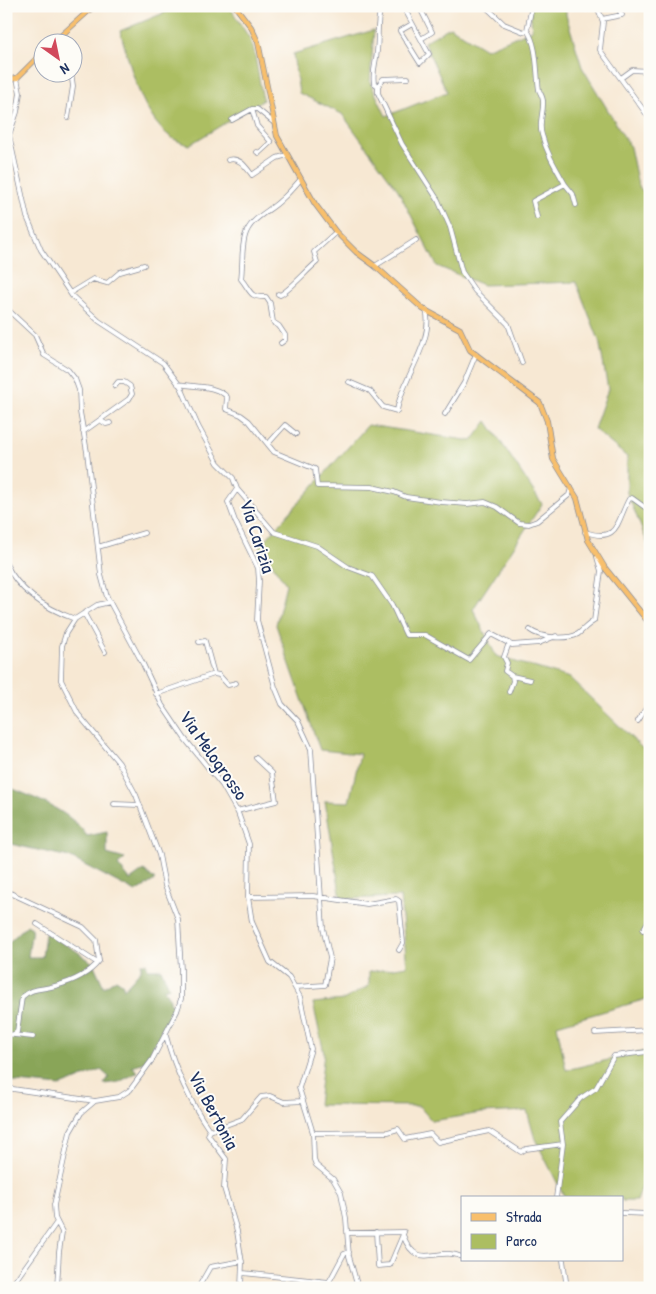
<svg xmlns="http://www.w3.org/2000/svg" width="656" height="1294" viewBox="0 0 656 1294" font-family="'Patrick Hand',sans-serif">
  <rect width="100%" height="100%" fill="#fdfcf7"/>
  <filter id="ink" filterUnits="userSpaceOnUse"><feTurbulence type="fractalNoise" baseFrequency=".02" numOctaves="2"/><feDisplacementMap in="SourceGraphic" scale="10" xChannelSelector="R" yChannelSelector="G"/><feConvolveMatrix kernelMatrix="1 2 1 2 8 2 1 2 1" color-interpolation-filters="sRGB"/></filter>
  <filter id="wash" filterUnits="userSpaceOnUse"><feTurbulence type="fractalNoise" baseFrequency=".0096" numOctaves="4" result="noise"/><feDisplacementMap in="SourceGraphic" scale="20" xChannelSelector="R" yChannelSelector="G"/><feGaussianBlur stdDeviation="1.12" result="paint"/><feColorMatrix in="noise" values="0 0 0 0 0 0 0 0 0 0 0 0 0 0 0 0 0 1.4 0 .05"/><feComposite in="paint" operator="in"/></filter>
  <g filter="url(#wash)">
    <rect width="100%" height="100%" fill="#f7e8d3"/>
    <!-- green -->
    <path fill="#acbe62" stroke="#647660" d="M181,6H229L250,39L254,51L263,100L189,145C144,135 132,69 120,31Z
      M530,6H566V15L582,67L630,147L638,185L650,201V549L627,493V457L594,429L608,389L599,340L576,282L483,285L437,266L398,190L342,114L299,93L293,54L374,30L370,82L386,116L447,92L424,42L450,27L486,49L532,30Z
      M487,421L542,504L473,609L496,656L570,678L642,748L650,752V998L557,1025L566,1070L650,1050V1164L637,1201H622V1198H565L535,1139L527,1111L481,1113L432,1121L419,1106L318,1105L324,1053L313,1003L343,1000L369,986V972L407,966L400,897L341,899L325,801L349,802L360,754L320,750L276,625L286,584L260,546L368,425L472,441Z"/>
    <!-- forest -->
    <path fill="#89a558" stroke="#526a5b" d="M6,786C34,798 70,810 87,836L107,832V854L125,859L118,865L130,880L144,870L155,880L136,892L69,857L6,843Z
      M27,925L32,928L28,957H42L45,933L75,950L93,963L104,987L116,979L122,983L124,989L141,970V963H146L148,969H161L169,987L163,989L170,999V1004L174,1007L145,1062L132,1066L138,1072L119,1082L104,1084L109,1077L101,1070L61,1086L6,1081V945Z"/>
  </g>
  <g filter="url(#ink)">
    <g fill="none" stroke-linecap="round" stroke-linejoin="round">
      <defs>
        <path id="minor" d="M381,6C376,24 379,34 377,51C376,63 372,71 374,83L378,86L383,79L408,78
          M403,6L429,54L420,63L400,31L412,24
          M419,6L432,32L421,39
          M485,6L504,24L524,32L527,30L532,6
          M597,6L603,22L600,50L650,119
          M602,19L622,15L617,6
          M527,30C538,46 536,70 539,90C540,93 543,97 543,101C544,113 538,123 542,135C547,154 556,168 565,184L533,201L537,217
          M17,78L20,93L17,112L9,135L27,217L41,250L72,296L99,321L163,363L181,387L198,426L218,463L233,478L237,489L228,502L235,521L258,568L259,581L257,620L275,687L282,704L298,721L311,749L323,928L330,958L325,985L296,987
          M621,78L632,70L650,71
          M378,86V93L402,144L438,200L450,227L462,272L475,291L508,324L522,363
          M252,109L257,126L271,142L259,153L257,152
          M68,118L73,86L71,72
          M232,120L252,109H257L273,122
          M228,160C239,156 246,167 252,175L277,158L287,155
          M565,184L573,194L576,205
          M375,266L416,240
          M70,293L93,279L107,283L120,272L144,265
          M278,294L280,295C290,290 306,271 317,262L314,252L336,232
          M6,308L35,335L44,355L68,370L75,379L79,390L80,412L87,452L101,575L107,597L143,664L162,705L185,739L222,785L238,813L249,844L248,897L252,922L270,962L289,977L300,997L311,1049L299,1088L313,1133L314,1160L316,1165L333,1179L341,1193L346,1218L349,1256L358,1288
          M281,343L285,340V335L279,326L273,322L270,303L266,297C249,298 251,291 241,279C243,265 241,250 245,236C250,218 269,212 281,200C288,194 294,187 300,180
          M349,382L370,391L383,407L397,411C401,380 435,341 426,310
          M178,384C193,387 217,385 227,397L226,409L241,415L249,421L274,452L315,469L317,486L372,487L394,492L406,497L441,502L467,504L485,502L497,507L519,523L529,524L537,521L569,495L571,488
          M445,414L464,383L476,354
          M100,420L106,424L110,423
          M83,432L129,399L132,394L130,386L124,382H118L115,386
          M268,444L285,425L296,434
          M237,489L274,532L317,546L348,567L372,576L392,605L406,635H425L469,660L491,634L512,645L539,643L556,636
          M585,532C619,543 616,523 629,499L632,498L650,511
          M98,547L144,533
          M6,564C20,593 47,609 75,619L97,605L110,602
          M84,613L105,652
          M530,630C540,638 567,640 578,634C583,630 588,624 594,621L601,571L597,557
          M509,643L504,657L507,663L505,671L512,676L530,680
          M214,674L219,675L228,685L236,683
          M509,692L513,681L512,676
          M156,694L214,674L205,641L199,642
          M638,721L650,702
          M114,804L139,805
          M237,811L276,801L272,773L256,758
          M6,891L83,927L96,940L99,961L96,962L37,924
          M248,897L313,896L367,904L396,899L399,901L403,943L399,950
          M643,930L650,918
          M595,1033L650,1030
          M6,1034L33,1037
          M14,1034L17,1032L22,997C33,987 42,990 55,986C71,982 89,974 99,961
          M166,1036C175,1070 190,1102 210,1131L208,1135L226,1159L224,1188L237,1231L242,1263L241,1288
          M6,1088L95,1101L119,1097L130,1090L152,1060L177,1011L181,999V970L178,919L165,886L159,855L136,795L119,763L78,714L61,680L62,646L66,633L75,619
          M210,1131L242,1119L261,1097L270,1096L284,1102L302,1101
          M313,1133L388,1132L398,1129L405,1139L430,1134L438,1142L489,1131L521,1152L526,1149L563,1144L560,1122L581,1098L596,1088L614,1056L647,1052L650,1050
          M556,1198L563,1144
          M622,1213L650,1214
          M348,1233L404,1232L390,1265L378,1266L376,1232
          M403,1235C417,1273 437,1245 462,1257
          M563,1260L567,1288
          M243,1273L329,1282L344,1254L349,1252
          M10,1288L57,1222
          M57,1288L59,1252L62,1232L55,1218L54,1205L70,1132L81,1113L95,1101
          M198,1288L210,1267L242,1261"/>
        <path id="major" d="M235,6L251,27L258,42L277,136L315,204L336,232L356,252L375,266L423,309L460,329L470,350L540,403L547,421L553,459L577,498L588,540L605,568L650,624
          M54,42L94,6
          M6,80L17,78L42,53"/>
      </defs>
      <!-- minor casing -->
      <use href="#minor" stroke="#898c98" stroke-width="5.5"/>
      <!-- major casing -->
      <use href="#major" stroke="#898c98" stroke-width="6"/>
      <!-- minor -->
      <use href="#minor" stroke="#fff" stroke-width="4"/>
      <!-- major -->
      <use href="#major" stroke="#f8bf6c" stroke-width="4.5"/>
    </g>
  </g>
  <g text-anchor="middle" stroke-width="4" stroke-linejoin="round" paint-order="stroke">
    <!-- street labels -->
    <g font-size="19" fill="#1b2f5e" stroke="#fdfcf7">
      <text transform="translate(258 536) rotate(72)" y="7">Via Carizia</text>
      <text transform="translate(214 755) rotate(55)" y="7">Via Melogrosso</text>
      <text transform="translate(214 1110) rotate(62)" y="7">Via Bertonia</text>
    </g>
  </g>
  <!-- margin -->
  <rect width="656" height="1294" fill="none" stroke="#fdfcf7" stroke-width="25"/>
  <!-- legend -->
  <rect x="461" y="1196" width="162" height="65" fill="#fdfcf7" stroke="#a3aaba"/>
  <rect x="471" y="1213" width="25" height="8" fill="#f8bf6c" stroke="#a3aaba"/>
  <text x="506" y="1222" font-size="15" fill="#1b2f5e">Strada</text>
  <rect x="471" y="1234" width="25" height="15" fill="#acbe62" stroke="#a3aaba"/>
  <text x="506" y="1246" font-size="15" fill="#1b2f5e">Parco</text>
  <!-- north arrow -->
  <g transform="translate(58 58) rotate(147)"><circle r="24" fill="#fdfcf7" stroke="#a3aaba"/>
  <path d="M0-4L9 19L0 12L-9 19Z" fill="#d1495b"/>
  <text y="-8" font-size="14" font-weight="bold" text-anchor="middle" fill="#1b2f5e">N</text>
  </g>
</svg>
